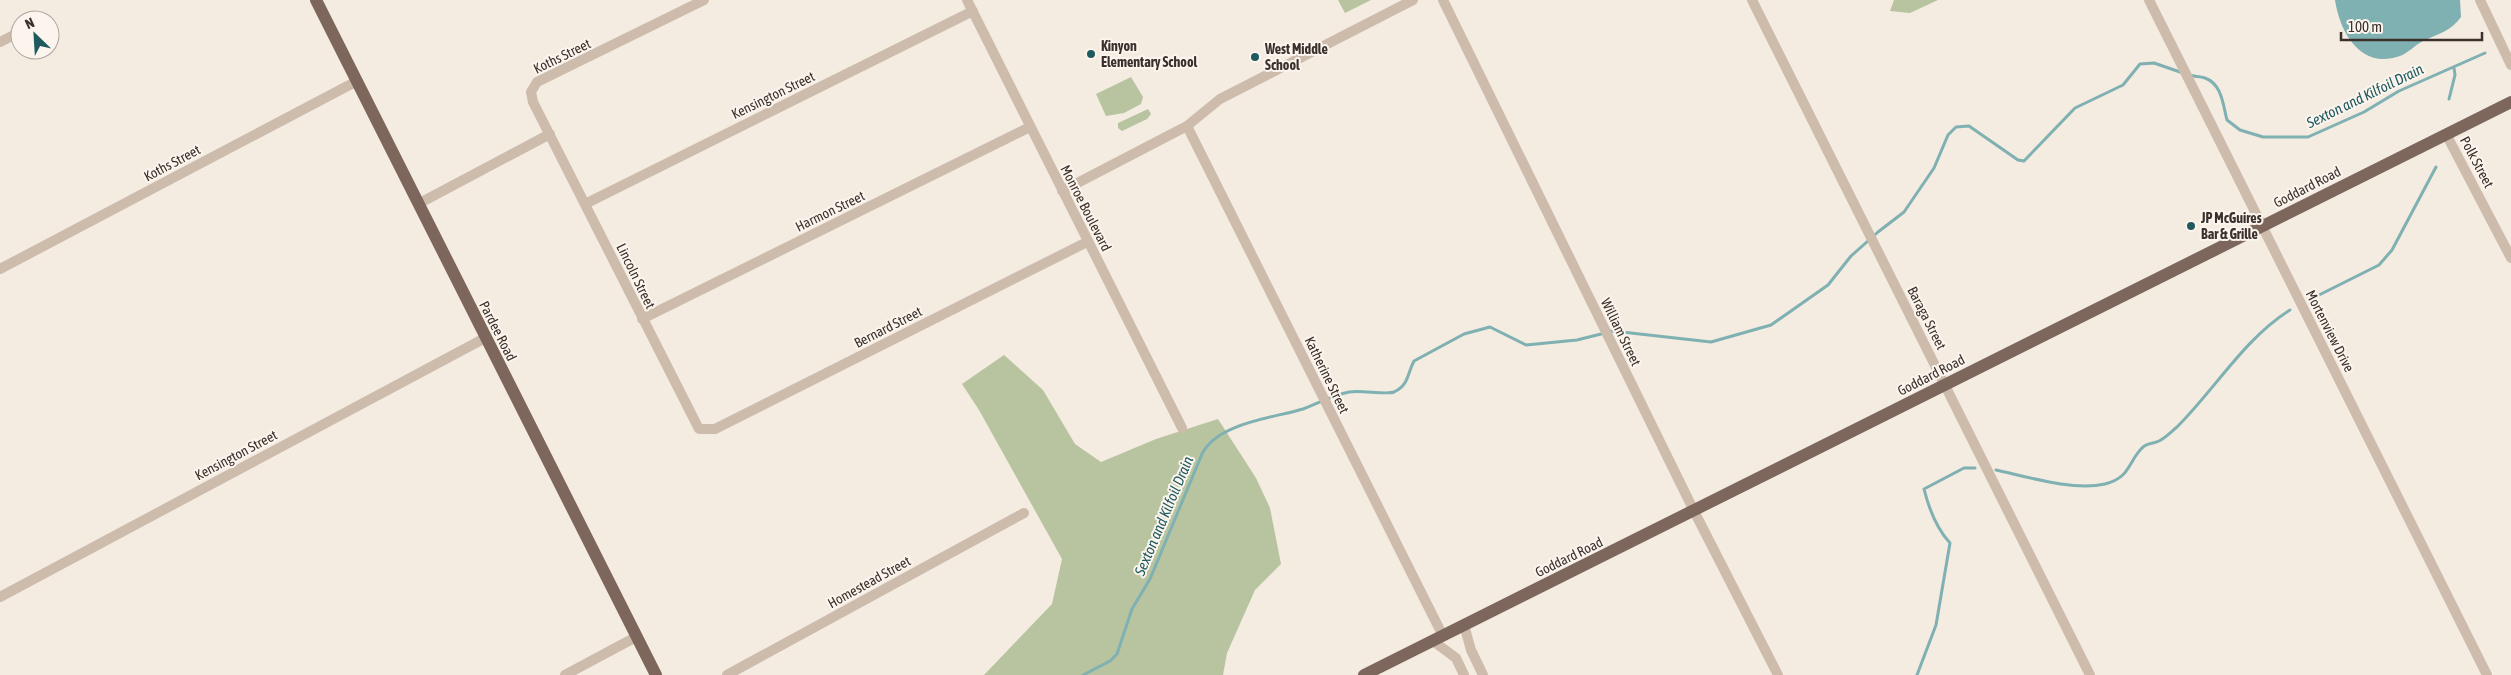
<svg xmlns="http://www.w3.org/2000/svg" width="2511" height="675" viewBox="0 0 2511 675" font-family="'Asap Condensed',sans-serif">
  <rect width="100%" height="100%" fill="#f4ebe1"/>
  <!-- green -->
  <path fill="#b8c4a0" d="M1338,0H1371L1345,13Z
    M1894,0H1938L1910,13L1890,11Z
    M1131,77L1143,97L1141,104L1124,113L1106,116L1096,94Z
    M1148,109L1151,114L1147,119L1122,131L1118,128V123Z
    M1004,355L1043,390L1075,444L1101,462L1156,439L1218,419L1256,478L1270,508L1281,564L1255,590L1227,653L1223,675H984L1052,604L1062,559L979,410L962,384Z"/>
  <!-- water -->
  <path fill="#7fb0b2" d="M2335,0H2460L2461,17C2451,31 2438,34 2423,41C2415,45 2408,53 2400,56C2361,70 2340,33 2335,0Z"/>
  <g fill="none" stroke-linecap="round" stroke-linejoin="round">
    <!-- stream -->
    <path stroke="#7fb0b2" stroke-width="3" d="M2189,75C2195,77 2199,76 2205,78C2222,84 2223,105 2227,120L2240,130L2263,137H2308L2364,112L2399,91L2485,53
      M2449,99L2455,75L2454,68
      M2309,300L2379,265L2392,250L2436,167
      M1996,470C2028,477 2073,491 2105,484C2130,478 2128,462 2142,448C2146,443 2153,444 2159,441C2165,438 2172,431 2177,427C2216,388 2244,339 2290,310
      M1083,675L1110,661L1117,654L1132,609L1150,579L1202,454C1217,423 1273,418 1303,409C1319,403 1333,395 1349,392C1361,390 1387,395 1394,392C1409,385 1407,374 1414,361L1464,334L1490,327L1526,345L1577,340L1613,331L1711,342L1771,325L1828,285L1851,256L1878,232L1904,212L1934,168L1948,135L1956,127L1969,126L2018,160L2024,161L2075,108L2123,85L2140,64L2154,63L2183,73
      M1917,675L1936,625L1950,543C1936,528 1929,509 1924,489L1964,468H1975"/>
    <!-- minor -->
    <path stroke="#cdbbac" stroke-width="10" d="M704,0L537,82L531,92L533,102L699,429H715L1087,242
      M967,0L1182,428
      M1443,0L1694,511L1778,675
      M1752,0L2090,675
      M2149,0L2487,675
      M2480,0L2511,65
      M0,42L14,35
      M1187,126L1443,636
      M2446,134L2511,258
      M1062,191L1187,126L1220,99L1413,0
      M418,204L550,134
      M585,204L973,11
      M0,269L357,81
      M642,319L1030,127
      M0,597L485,338
      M1464,625L1471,650L1483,675
      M1433,641L1456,658L1464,675
      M565,675L636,637
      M727,675L1024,513"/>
    <!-- major -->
    <path stroke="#7d675c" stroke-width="12" d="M316,0L656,675
      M1364,675L2511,102"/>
  </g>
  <!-- markers -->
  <g fill="#1f5a5e" stroke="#fbf5ee" stroke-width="2">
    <circle cx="1091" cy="54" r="5"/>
    <circle cx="1255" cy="57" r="5"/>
    <circle cx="2191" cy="226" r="5"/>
  </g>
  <g text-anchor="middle" stroke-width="4" stroke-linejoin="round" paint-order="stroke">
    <!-- poi labels -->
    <g font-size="14" font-weight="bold" fill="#3b302b" stroke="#fbf5ee" text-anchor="start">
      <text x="1101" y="51">Kinyon<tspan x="1101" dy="16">Elementary School</tspan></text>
      <text x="1265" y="54">West Middle<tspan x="1265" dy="16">School</tspan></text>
      <text x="2201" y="223">JP McGuires<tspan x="2201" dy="16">Bar &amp; Grille</tspan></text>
    </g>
    <!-- street labels -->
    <g font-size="14" fill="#3b302b" stroke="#fbf5ee">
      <text transform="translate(562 56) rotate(-26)" y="5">Koths Street</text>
      <text transform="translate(773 95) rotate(-26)" y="5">Kensington Street</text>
      <text transform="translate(2477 162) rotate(62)" y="5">Polk Street</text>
      <text transform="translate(172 163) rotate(-28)" y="5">Koths Street</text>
      <text transform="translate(2307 187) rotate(-27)" y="5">Goddard Road</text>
      <text transform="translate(1086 208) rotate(63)" y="5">Monroe Boulevard</text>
      <text transform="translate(830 211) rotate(-26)" y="5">Harmon Street</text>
      <text transform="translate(636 276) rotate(64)" y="5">Lincoln Street</text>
      <text transform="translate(1927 318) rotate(63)" y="5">Baraga Street</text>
      <text transform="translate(888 327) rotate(-27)" y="5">Bernard Street</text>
      <text transform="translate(498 331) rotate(63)" y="5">Pardee Road</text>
      <text transform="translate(2330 331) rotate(63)" y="5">Mortenview Drive</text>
      <text transform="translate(1621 332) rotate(64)" y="5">William Street</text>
      <text transform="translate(1327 375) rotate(64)" y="5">Katherine Street</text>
      <text transform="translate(1931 375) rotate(-27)" y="5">Goddard Road</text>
      <text transform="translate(236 455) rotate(-28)" y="5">Kensington Street</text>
      <text transform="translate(1569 557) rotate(-26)" y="5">Goddard Road</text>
      <text transform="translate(869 582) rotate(-29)" y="5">Homestead Street</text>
    </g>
    <!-- water labels -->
    <g font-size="15" font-style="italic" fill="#1f5a5e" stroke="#fbf5ee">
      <text transform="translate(2365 96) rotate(-26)" y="5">Sexton and Kilfoil Drain</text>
      <text transform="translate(1164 516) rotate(-67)" y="5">Sexton and Kilfoil Drain</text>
    </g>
  </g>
  <!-- north arrow -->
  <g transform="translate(35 35) rotate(335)"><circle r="24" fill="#fbf5ee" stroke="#aea6a0"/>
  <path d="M0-4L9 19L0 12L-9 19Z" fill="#1f5a5e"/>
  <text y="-8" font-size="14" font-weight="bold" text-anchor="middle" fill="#3b302b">N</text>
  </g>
  <!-- scale -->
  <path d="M2341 32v8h141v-8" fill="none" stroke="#3b302b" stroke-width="2.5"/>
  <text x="2348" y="32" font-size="15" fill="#3b302b" stroke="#fbf5ee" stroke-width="4" paint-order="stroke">100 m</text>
</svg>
